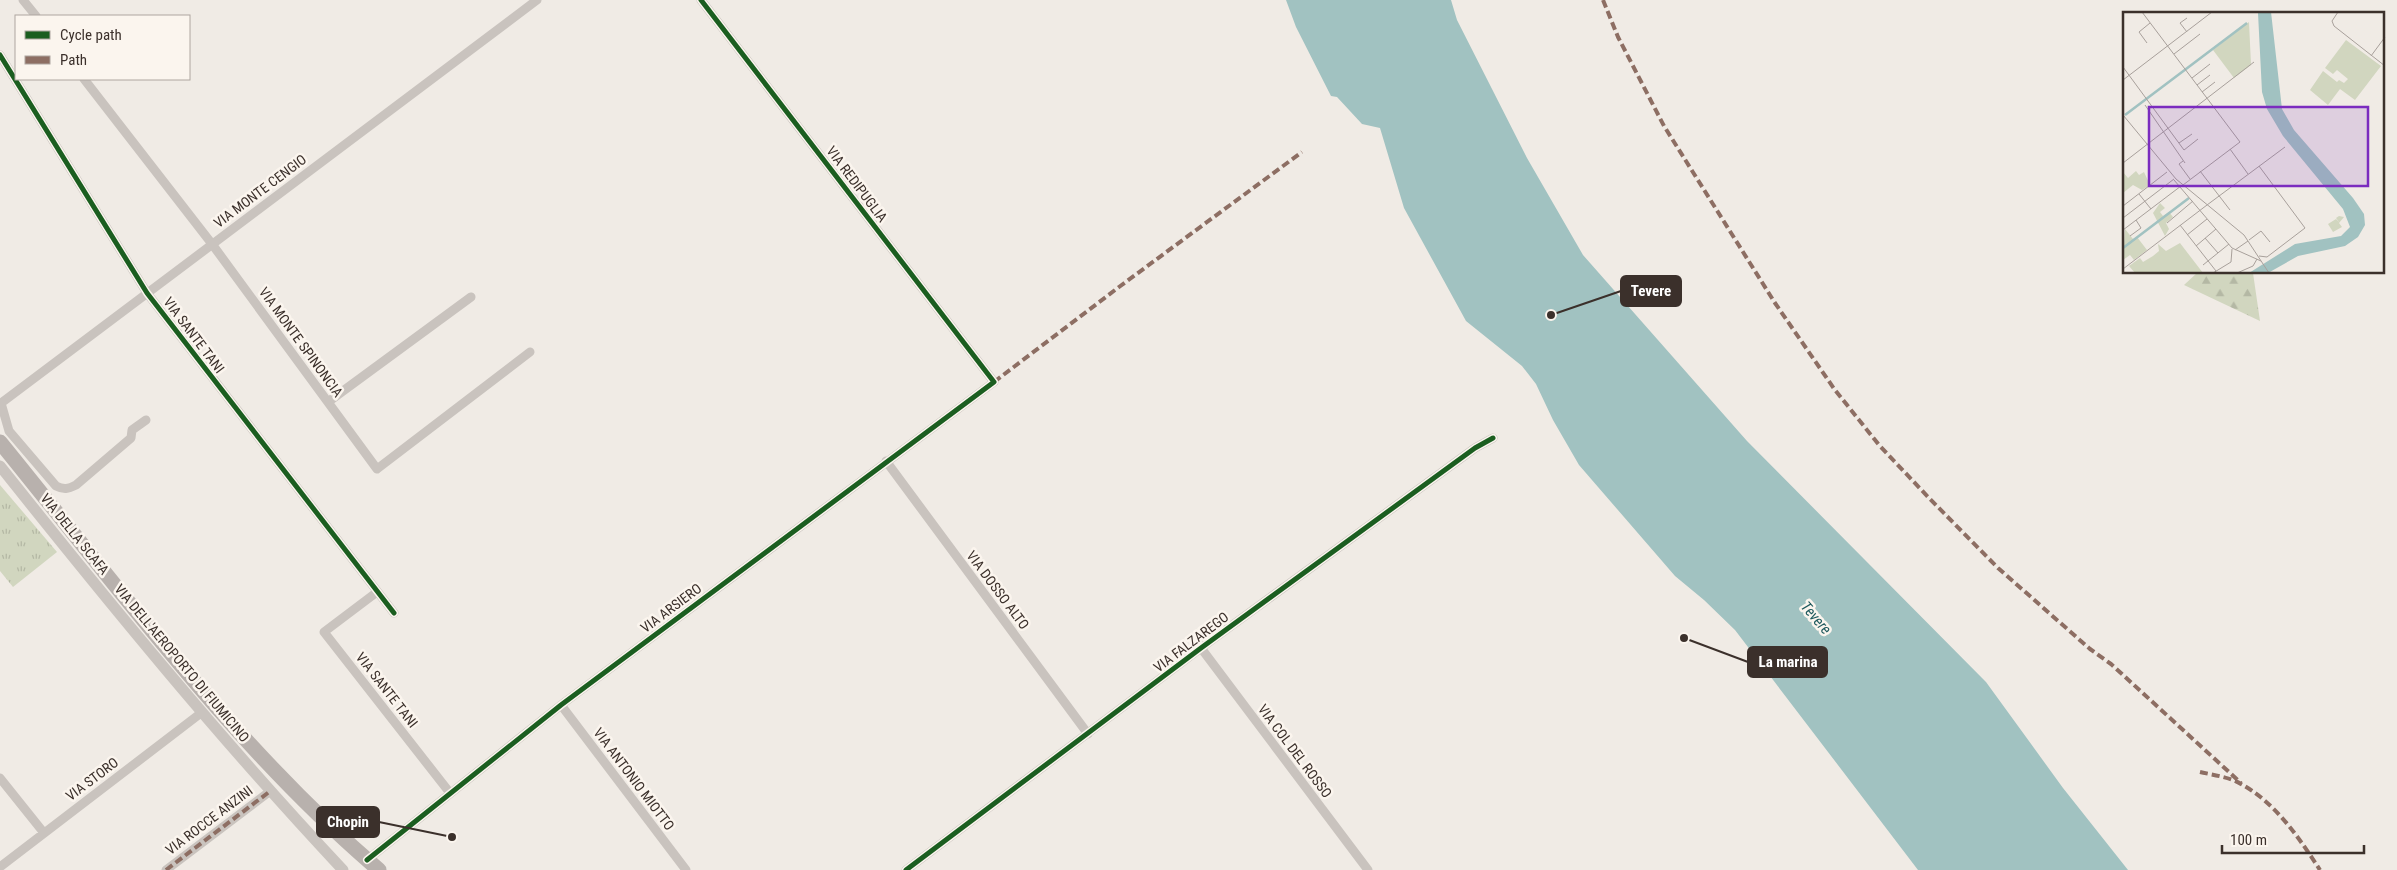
<svg xmlns="http://www.w3.org/2000/svg" width="2397" height="870" viewBox="0 0 2397 870" font-family="'Roboto Condensed',sans-serif">
  <defs>
    <pattern id="grass-tufts" width="24" height="20" patternUnits="userSpaceOnUse" patternTransform="scale(1.25)"><rect width="24" height="20" fill="#d1d6bf"/><path d="M3 7l-1-3M5 7V3M7 7l1-3M15 17l-1-3M17 17v-4M19 17l1-3" fill="none" stroke="#b4b8a4"/></pattern>
    <pattern id="forest-firs" width="22" height="20" patternUnits="userSpaceOnUse" patternTransform="scale(1.25)"><rect width="22" height="20" fill="#d1d6bf"/><path d="M5 1l3.5 6h-7zM16 11l3.5 6h-7z" fill="#b4b8a4"/></pattern>
  </defs>
  <rect width="100%" height="100%" fill="#f0ebe5"/>
  <!-- grass -->
  <path fill="url(#grass-tufts)" d="M0,485L57,552L13,587L0,571Z"/>
  <!-- forest -->
  <path fill="url(#forest-firs)" d="M2198,272L2253,273L2260,321L2184,285Z"/>
  <!-- water -->
  <path fill="#a1c2c1" d="M1286,0H1451L1457,20L1527,158L1583,255L1747,441L1986,682L2063,788L2128,870H1918L1735,630L1704,600L1675,576L1579,465L1553,420L1536,384L1522,366L1466,321L1404,208L1380,128L1362,124L1337,97L1331,96L1296,27Z"/>
  <g fill="none" stroke-linecap="round" stroke-linejoin="round">
    <!-- minor -->
    <path stroke="#c9c3be" stroke-width="9" d="M23,0L36,16
      M0,55L147,293L394,613
      M84,79L212,244L377,469L530,352
      M328,402L471,297
      M1,403L9,431L56,486C64,490 68,489 76,485L131,438L132,430L146,420
      M0,404L537,0
      M886,461L1088,734
      M377,592L324,632L450,793
      M1201,648L1368,870
      M561,705L686,870
      M0,778L44,833
      M367,860L561,705L994,382L701,0
      M0,867L201,713
      M166,870L269,792
      M906,870L1201,648L1475,448L1493,438"/>
    <!-- tertiary -->
    <path stroke="#c9c3be" stroke-width="11" d="M0,466C110,604 222,741 343,870"/>
    <!-- primary -->
    <path stroke="#b8b1ad" stroke-width="15" d="M0,442C119,588 235,747 379,870"/>
    <!-- quiet -->
    <path stroke="#8d6e63" stroke-width="4" stroke-dasharray="8 4" stroke-linecap="butt" d="M1603,0L1618,37L1664,126L1775,303L1835,390L1879,445L1930,499L1998,568L2090,649L2111,664L2241,783
      M994,382L1119,287L1302,152
      M2200,772C2213,775 2230,777 2241,784C2276,803 2299,838 2320,870
      M166,870L269,792"/>
    <defs>
      <path id="cycleway" d="M0,55L147,293L394,613
        M367,860L561,705L994,382L701,0
        M906,870L1201,648L1475,448L1493,438"/>
    </defs>
    <!-- cycleway casing -->
    <use href="#cycleway" stroke="#fbf5ee" stroke-width="8"/>
    <!-- cycleway -->
    <use href="#cycleway" stroke="#1b5e20" stroke-width="5"/>
  </g>
  <g text-anchor="middle" stroke-width="5" stroke-linejoin="round" paint-order="stroke">
    <!-- street labels -->
    <g font-size="14" fill="#3b302b" stroke="#fbf5ee">
      <text transform="translate(857 184) rotate(53)" y="5">VIA REDIPUGLIA</text>
      <text transform="translate(260 191) rotate(-37)" y="5">VIA MONTE CENGIO</text>
      <text transform="translate(194 335) rotate(53)" y="5">VIA SANTE TANI</text>
      <text transform="translate(301 342) rotate(54)" y="5">VIA MONTE SPINONCIA</text>
      <text transform="translate(75 534) rotate(51)" y="5">VIA DELLA SCAFA</text>
      <text transform="translate(998 590) rotate(53)" y="5">VIA DOSSO ALTO</text>
      <text transform="translate(671 608) rotate(-37)" y="5">VIA ARSIERO</text>
      <text transform="translate(1191 642) rotate(-37)" y="5">VIA FALZAREGO</text>
      <text transform="translate(182 663) rotate(50)" y="5">VIA DELL'AEROPORTO DI FIUMICINO</text>
      <text transform="translate(387 690) rotate(52)" y="5">VIA SANTE TANI</text>
      <text transform="translate(1295 751) rotate(53)" y="5">VIA COL DEL ROSSO</text>
      <text transform="translate(92 779) rotate(-37)" y="5">VIA STORO</text>
      <text transform="translate(634 779) rotate(53)" y="5">VIA ANTONIO MIOTTO</text>
      <text transform="translate(209 820) rotate(-37)" y="5">VIA ROCCE ANZINI</text>
    </g>
    <!-- water labels -->
    <g font-size="15" font-style="italic" fill="#1f5a5e" stroke="#fbf5ee">
      <text transform="translate(1816 618) rotate(49)" y="5">Tevere</text>
    </g>
  </g>
  <!-- overview -->
  <g transform="translate(2123 12)">
    <rect width="261" height="261" fill="#f0ebe5"/>
    <path d="M126,10L128,53L111,66L90,38ZM223,28L258,54L232,88L217,77L205,93L187,78L200,59L214,70L216,68L221,71L225,67L214,58L210,62L202,56ZM13,159L16,163L21,160L27,173L19,178L10,173L0,181V160L5,166ZM37,191L42,196L37,200L40,204L46,200L50,205L43,211L46,217L42,224L30,201ZM2,217L10,227L14,225L24,238L11,248L7,243L0,248ZM57,231L80,261H12L6,254L17,246L20,250L30,244L36,239L35,232L43,239Z" fill="#d1d6bf"/>
    <path d="M216,204L221,205L216,211L219,215L210,220L205,212L213,207L216,210L213,206Z" fill="#d1d6bf"/>
    <path d="M148,0L159,97L171,118L230,186L241,202L242,213L235,225L222,234L175,244L145,261H126L172,232L218,224L227,215L220,197L160,124L144,97L139,80L135,1Z" fill="#a1c2c1"/>
    <path fill="none" stroke="#a1c2c1" stroke-width="2.5" d="M2,103L124,11M0,236L66,186"/>
    <path fill="none" stroke="#a8a09b" stroke-width="1" d="M19,0L117,130L60,173M215,0L209,9L211,14L262,54M64,20L57,11L64,6M24,31L16,20L27,11M51,42L77,22M248,44L262,25M0,55L61,138L75,127M69,66L87,52M0,68L89,0M74,73L87,63M79,80L92,70M22,93L62,151M0,103L53,167L121,223L146,261M56,131L69,122M107,137L125,162M60,149L56,152L67,167M0,151L131,50M77,159L107,198M51,168L109,236L138,249M16,182L28,197M84,193L162,135M0,194L44,160M0,206L51,167M44,211L70,189M57,213L93,259M0,218L58,174M64,223L84,207M7,224L18,216L13,208M82,226L95,241M126,228L138,219L147,230M73,234L93,217M112,238L125,229M136,244L144,245L182,216L136,154M80,253L106,232M0,257L84,193M90,261L108,250L109,237M114,261L130,254L134,247"/>
    <path fill="#7b2cbf" fill-opacity="0.15" stroke="#7b2cbf" stroke-width="2.5" d="M26,95H245V174H26Z"/>
    <rect width="261" height="261" fill="none" stroke="#3b302b" stroke-width="2.5"/>
  </g>
  <!-- callouts -->
  <path fill="none" stroke="#3b302b" stroke-width="2" d="M1551 315L1621 291M1684 638L1748 662M452 837L379 822"/>
  <g fill="#3b302b" stroke="#fbf5ee" stroke-width="2">
    <circle cx="1551" cy="315" r="5"/>
    <circle cx="1684" cy="638" r="5"/>
    <circle cx="452" cy="837" r="5"/>
  </g>
  <g fill="#3b302b" stroke="#3b302b" stroke-width="2">
    <rect x="1621" y="276" width="60" height="30" rx="5"/>
    <rect x="1748" y="647" width="79" height="30" rx="5"/>
    <rect x="317" y="807" width="62" height="30" rx="5"/>
  </g>
  <g font-size="15" text-anchor="middle" font-weight="bold" fill="#fff">
    <text x="1651" y="296">Tevere</text>
    <text x="1788" y="667">La marina</text>
    <text x="348" y="827">Chopin</text>
  </g>
  <!-- legend -->
  <rect x="15" y="15" width="175" height="65" fill="#fbf5ee" stroke="#aea6a0"/>
  <rect x="25" y="31" width="25" height="8" fill="#1b5e20" stroke="#aea6a0"/>
  <text x="60" y="40" font-size="15" fill="#3b302b">Cycle path</text>
  <rect x="25" y="56" width="25" height="8" fill="#8d6e63" stroke="#aea6a0"/>
  <text x="60" y="65" font-size="15" fill="#3b302b">Path</text>
  <!-- scale -->
  <path d="M2222 845v8h142v-8" fill="none" stroke="#3b302b" stroke-width="2.5"/>
  <text x="2230" y="845" font-size="15" fill="#3b302b" stroke="#fbf5ee" stroke-width="4" paint-order="stroke">100 m</text>
</svg>
